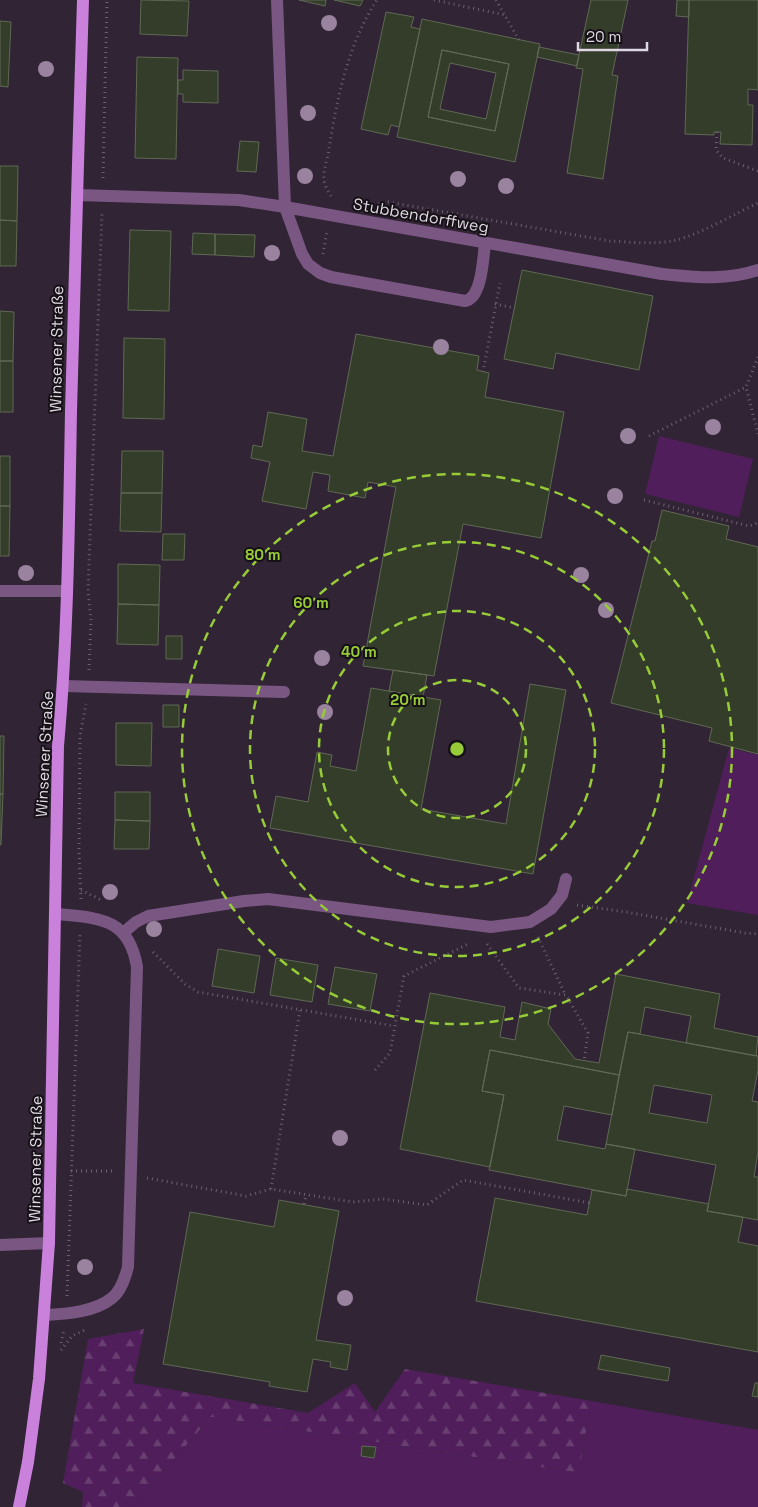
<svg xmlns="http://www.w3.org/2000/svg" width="758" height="1507" viewBox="0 0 758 1507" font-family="'Space Grotesk',sans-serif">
  <defs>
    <pattern id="forest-firs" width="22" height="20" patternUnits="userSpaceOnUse" patternTransform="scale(1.25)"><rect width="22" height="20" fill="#501f5b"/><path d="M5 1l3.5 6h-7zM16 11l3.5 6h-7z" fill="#693f72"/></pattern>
  </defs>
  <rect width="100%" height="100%" fill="#312435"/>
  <!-- forest -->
  <path fill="url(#forest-firs)" d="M144,1329L133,1383L308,1413L355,1383L375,1412L405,1369L591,1401L579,1473L211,1417L133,1507H82L83,1492L63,1483L88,1339Z"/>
  <!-- garden -->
  <path fill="#501f5b" d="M659,436L753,459L739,517L645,494Z
    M729,748L758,755V915L687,903Z
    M591,1401L758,1430V1507H133L211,1417L579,1473Z"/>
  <!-- building -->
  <path fill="#343d29" stroke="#5f6954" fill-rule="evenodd" d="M141,0L189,1L187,36L140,34Z
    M299,0H326L325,6Z
    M334,0H363L360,6Z
    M591,0H628L612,75L618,76L603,179L567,173L583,69L576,68Z
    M677,0H689V17L676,16Z
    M689,0H758V90L748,89V105H753L752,145L720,144L721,132H714V135L685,134Z
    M386,12L414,17L411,27L420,29L399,127L391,125L388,135L361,129Z
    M422,19L540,44L515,162L397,137ZM442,50L509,64L495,131L428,117Z
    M0,21L11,22L8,87L0,86Z
    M539,47L579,55L577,66L537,57Z
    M442,50L509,64L495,131L428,117ZM450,63L496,73L486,119L440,109Z
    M137,57L178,58L176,159L135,158Z
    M183,70L218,71V103L183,102V94H178V80H183Z
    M240,141L259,142L256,172L237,171Z
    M0,166H18L17,221L0,220Z
    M0,220L17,221L16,266H0Z
    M130,230L171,231L169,311L128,310Z
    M193,233L215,234V255L192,254Z
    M215,234L255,235L254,257L215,255Z
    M522,270L653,296L639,370L556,353L553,369L504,359Z
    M0,311L14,312L13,361H0Z
    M356,334L479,356L477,370L489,373L485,397L564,412L541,538L463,524L434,676L363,666L396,487L368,482L365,498L328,491L330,475L313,472L306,509L262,501L270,462L251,458L253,445L262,447L268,412L307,419L302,451L333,456Z
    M124,338L165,339L164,419L123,418Z
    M0,361H13V412H0Z
    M122,451H163L162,493H121Z
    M0,456H10V506H0Z
    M121,493H162L161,532L120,531Z
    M0,506H10L9,556H0Z
    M662,510L729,526L726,539L758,547V754L709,741L712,728L611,703L652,541H655Z
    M163,534H185L184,560H162Z
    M118,564L160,565L159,605L118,604Z
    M118,604L159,605L158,645L117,644Z
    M166,636H182V659H166Z
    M393,670L427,675L423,697L389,691Z
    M530,684L566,690L533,874L270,828L276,796L308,802L317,752L332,755L330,766L356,771L371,688L441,700L421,809L506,824Z
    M163,705H179V727H163Z
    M116,723H152L151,766L116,765Z
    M0,736H4L3,794H0Z
    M115,792H150V821L115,820Z
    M0,794H3L1,845H0Z
    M115,820L150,821L149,849H114Z
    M218,949L260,956L254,993L212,986Z
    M276,958L318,965L312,1002L270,995Z
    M335,967L377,974L370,1011L328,1004Z
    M616,974L720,994L714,1028L758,1037L756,1056L686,1043L691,1016L645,1007L640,1034L628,1032L619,1075L490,1050L482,1091L504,1095L490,1167L400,1149L430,993L505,1007L500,1037L515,1040L522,1002L551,1009L548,1024L575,1059L599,1063Z
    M628,1032L758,1056V1070L752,1101L758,1102V1152L754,1177H758V1220L707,1211L716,1165L606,1144ZM654,1085L712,1095L707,1123L649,1113Z
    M490,1050L619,1075L612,1115L564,1106L557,1140L605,1149L606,1144L635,1149L626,1196L489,1170L504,1095L482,1091Z
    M627,1189L709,1204L707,1211L743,1217L738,1242L758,1246V1352L476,1301L495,1198L587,1215L592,1190L626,1196Z
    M279,1200L339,1211L316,1340L351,1345L347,1370L330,1367L331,1362L313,1359L307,1392L269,1386L270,1382L163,1364L190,1212L274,1227Z
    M601,1355L670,1368L668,1381L598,1369Z
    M755,1383H758V1397L752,1396Z
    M362,1446L376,1447L374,1458L361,1456Z"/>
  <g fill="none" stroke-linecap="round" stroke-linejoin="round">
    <!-- path -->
    <path stroke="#6d6170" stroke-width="3" stroke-dasharray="1 4" stroke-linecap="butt" d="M434,0L505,15
      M496,0L519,40
      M717,132L716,150L723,158L758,171
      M103,178L107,0
      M331,196C328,191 324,185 324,179C323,169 328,158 329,149C337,98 348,44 377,0
      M378,204L388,202L610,241C630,242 657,245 676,240C701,234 734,214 758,203
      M323,254L327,231
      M495,304L515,308
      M758,357L746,387L758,434
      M483,372L500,283
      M649,436L746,387
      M644,500L749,526L758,523
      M89,670L91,620L88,591L102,212
      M81,890L103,901
      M81,899L79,853L80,736L86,704
      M577,905L626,912L745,933L758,934
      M538,937L565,994
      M487,944L519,988L566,995L588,1033L584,1061
      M153,952L185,984L198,992L394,1026
      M375,1070L390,1053L404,976L470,943
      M71,1171H115
      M147,1178L246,1196L271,1189L353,1202L383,1199L427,1205L463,1180L590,1203
      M271,1189L300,1010
      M304,1204L306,1195
      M67,1296L80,933
      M61,1343L64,1330
      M61,1350L72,1336L85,1330"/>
    <!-- minor -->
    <path stroke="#7a5782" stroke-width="12" d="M277,0L285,207L302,254L308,264L320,273L331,277L465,301C482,298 483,259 485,243
      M77,195L239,200L285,207L662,274C695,277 726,281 758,270
      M0,591H67
      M64,686L284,692
      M123,933L136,922L148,916L244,901L268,899L491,927L530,922L551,909L562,895L566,879
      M0,1245L49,1243
      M45,1315C66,1314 95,1312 112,1298C121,1291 125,1278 128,1267L137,967C129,917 98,918 56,914"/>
    <!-- major -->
    <path stroke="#ca81db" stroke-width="12" d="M19,1507L28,1462L39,1379L49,1243L58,746C68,634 69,522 71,411C74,274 79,137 83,0"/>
  </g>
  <!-- trees -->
  <g fill="#99839f">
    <circle cx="329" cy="23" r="8"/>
    <circle cx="46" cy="69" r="8"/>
    <circle cx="308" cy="113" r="8"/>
    <circle cx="305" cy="176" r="8"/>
    <circle cx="458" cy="179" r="8"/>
    <circle cx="506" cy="186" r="8"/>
    <circle cx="272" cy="253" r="8"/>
    <circle cx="441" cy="347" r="8"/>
    <circle cx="713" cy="427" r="8"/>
    <circle cx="628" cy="436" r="8"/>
    <circle cx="615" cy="496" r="8"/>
    <circle cx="26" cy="573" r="8"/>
    <circle cx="581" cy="575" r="8"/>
    <circle cx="606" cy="610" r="8"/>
    <circle cx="322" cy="658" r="8"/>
    <circle cx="325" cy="712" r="8"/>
    <circle cx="110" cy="892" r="8"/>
    <circle cx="154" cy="929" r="8"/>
    <circle cx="340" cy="1138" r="8"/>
    <circle cx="85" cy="1267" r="8"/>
    <circle cx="345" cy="1298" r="8"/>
  </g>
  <!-- distance rings -->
  <g fill="none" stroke="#97cc38" stroke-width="2.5" stroke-dasharray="9 6">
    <circle cx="457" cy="749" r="69"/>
    <circle cx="457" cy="749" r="138"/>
    <circle cx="457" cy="749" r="207"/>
    <circle cx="457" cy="749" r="275"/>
  </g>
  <g text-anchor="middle" stroke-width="4" stroke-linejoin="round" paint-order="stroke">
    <!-- street labels -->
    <g font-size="16" fill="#dfd7e1" stroke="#161017">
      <text transform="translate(421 215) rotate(10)" y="6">Stubbendorffweg</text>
      <text transform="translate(56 349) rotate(-89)" y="6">Winsener Straße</text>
      <text transform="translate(44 754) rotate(-87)" y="6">Winsener Straße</text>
      <text transform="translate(35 1159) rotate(-89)" y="6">Winsener Straße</text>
    </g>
  </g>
  <circle cx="457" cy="749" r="8" fill="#97cc38" stroke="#161017" stroke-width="2.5"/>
  <g font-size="15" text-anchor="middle" font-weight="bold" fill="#97cc38" stroke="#161017" stroke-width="4" stroke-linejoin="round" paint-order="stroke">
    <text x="263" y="560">80 m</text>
    <text x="311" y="608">60 m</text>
    <text x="359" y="657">40 m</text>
    <text x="408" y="705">20 m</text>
  </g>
  <!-- scale -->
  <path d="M578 42v8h69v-8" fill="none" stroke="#dfd7e1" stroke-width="2.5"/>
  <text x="586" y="42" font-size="15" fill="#dfd7e1" stroke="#161017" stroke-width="4" paint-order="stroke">20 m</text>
</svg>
